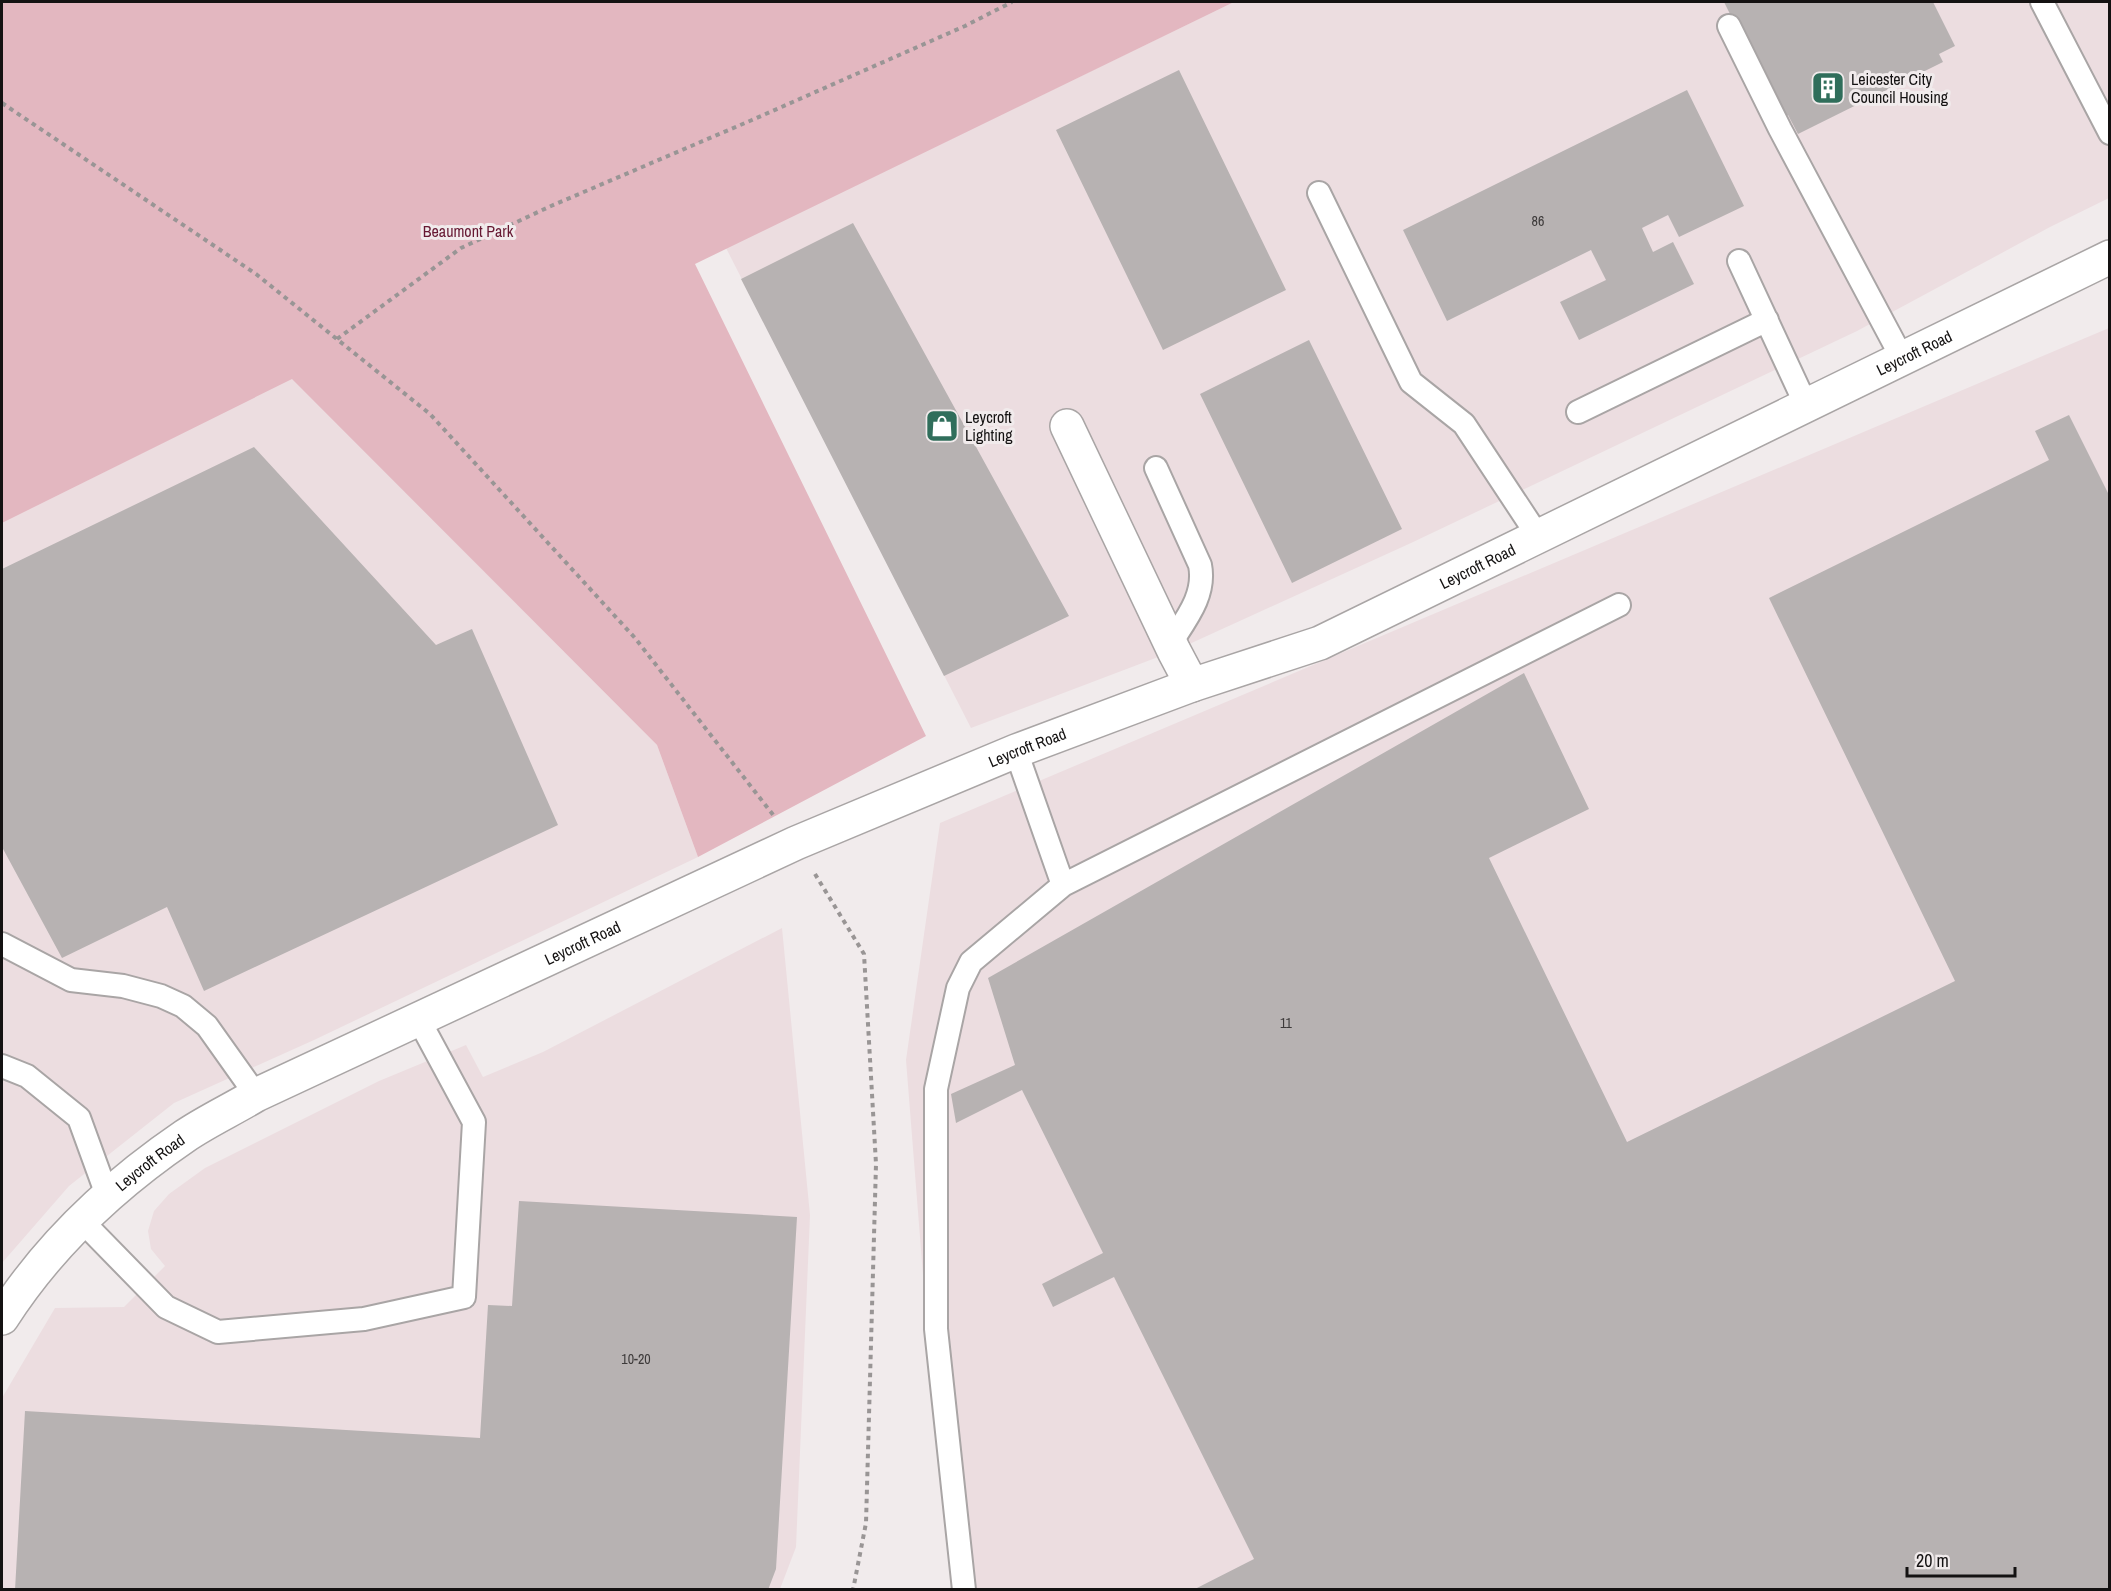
<svg xmlns="http://www.w3.org/2000/svg" width="2111" height="1591" viewBox="0 0 2111 1591" font-family="'Archivo Narrow',sans-serif">
  <rect width="100%" height="100%" fill="#f1ebec"/>
  <!-- built -->
  <path fill="#ecdde0" d="M1234,2H2109V198L2050,227L1857,331L1411,543L1174,651L971,728L726,248Z
    M2109,328V1589H952L954,1567L926,1313L906,1060L940,823Z
    M292,378L657,745L698,857L314,1040L174,1103L69,1186L2,1263V523Z
    M782,928L810,1215L796,1547L780,1589L2,1590V1398L55,1308L124,1307L165,1266L151,1249L148,1231L154,1211L169,1194L205,1168L379,1081L466,1045L483,1077L543,1052Z"/>
  <!-- green -->
  <path fill="#e3b7c0" d="M2,2H1234L695,264L926,736L698,857L657,745L292,379L2,523Z"/>
  <!-- building -->
  <path fill="#b7b2b2" d="M1724,2H1933L1955,46L1939,54L1943,62L1798,134L1788,115L1782,118Z
    M1179,70L1286,290L1163,350L1056,130Z
    M1687,90L1744,206L1679,237L1668,215L1642,228L1653,252L1673,242L1694,284L1579,340L1560,302L1606,280L1591,250L1447,321L1403,230Z
    M853,223L1069,616L944,676L741,279Z
    M1309,340L1402,529L1292,583L1200,394Z
    M2069,415L2110,497V1590H1193L1254,1559L1114,1277L1053,1307L1042,1284L1103,1253L1022,1090L956,1123L951,1094L1015,1065L988,978L1524,673L1589,809L1489,858L1627,1142L1955,981L1769,598L2049,460L2035,431Z
    M254,447L436,645L472,629L558,825L204,991L167,907L62,958L2,847V569Z
    M519,1201L797,1217L776,1569L768,1590H15L25,1411L480,1438L488,1305L512,1306Z"/>
  <g fill="none" stroke-linecap="round" stroke-linejoin="round">
    <defs>
      <path id="service" d="M2042,2L2110,133
        M1729,26L1780,129L1902,358
        M1319,193L1411,382L1464,424L1538,536
        M1739,261L1806,405
        M1578,412L1767,320
        M1156,468L1200,565C1206,595 1186,619 1170,644
        M1016,751L1063,885
        M2,944L71,980L123,986L161,996L183,1006L207,1026L256,1095
        M2,1066L27,1076L79,1118L107,1195
        M81,1220L166,1307L218,1332L364,1319L464,1297L474,1122L419,1020
        M964,1590L936,1329V1089L958,988L971,962L1063,885L1619,605"/>
      <g id="minor">
        <path d="M1067,426L1174,651L1192,685"/>
        <path id="s1" d="M2,1318C49,1245 113,1185 185,1136C207,1121 233,1109 256,1095L796,843L1016,751L1192,685L1320,643L2110,257"/>
      </g>
    </defs>
    <!-- service casing -->
    <use href="#service" stroke="#a9a5a5" stroke-width="26"/>
    <!-- minor casing -->
    <use href="#minor" stroke="#a9a5a5" stroke-width="36"/>
    <!-- path -->
    <path stroke="#999595" stroke-width="4" stroke-dasharray="4.5 4.5" stroke-linecap="butt" d="M2,103L256,274L430,414L635,638L774,816
      M337,339L461,248L551,206L752,120L965,26L1012,2
      M815,874L864,954L876,1164L866,1523L853,1590"/>
    <!-- service -->
    <use href="#service" stroke="#fff" stroke-width="22"/>
    <!-- minor -->
    <use href="#minor" stroke="#fff" stroke-width="33"/>
  </g>
  <!-- icons -->
  <defs>
    <symbol id="building-square" viewBox="-11 -11 22 22"><rect x="-9" y="-9" width="18" height="18" rx="4" fill="#306e5b" stroke="#f1ebec"/><path d="M-4-6H4V6H1V3H-1V6H-4ZM-2.5-4.3h1.7v1.8h-1.7ZM.8-4.3h1.7v1.8H.8ZM-2.5-1h1.7V.8h-1.7ZM.8-1h1.7V.8H.8Z" fill="#fff"/></symbol>
    <symbol id="shop-square" viewBox="-11 -11 22 22"><rect x="-9" y="-9" width="18" height="18" rx="4" fill="#306e5b" stroke="#f1ebec"/><path d="M-5-2.5h2.3a2.7 3.5 0 0 1 5.4 0H5L5.5 6h-11ZM-1.5-2.5h3a1.5 2.3 0 0 0-3 0Z" fill="#fff"/></symbol>
  </defs>
  <g fill-rule="evenodd">
    <use href="#building-square" x="1809" y="69" width="38" height="38"/>
    <use href="#shop-square" x="923" y="407" width="38" height="38"/>
  </g>
  <g text-anchor="middle" stroke-width="6" stroke-linejoin="round" paint-order="stroke">
    <!-- number labels -->
    <g font-size="14" fill="#3d3a3a">
      <text x="1538" y="226">86</text>
      <text x="1286" y="1028">11</text>
      <text x="636" y="1364">10-20</text>
    </g>
    <!-- poi labels -->
    <g font-size="16" fill="#141212" stroke="#f1ebec" text-anchor="start">
      <text x="1851" y="85">Leicester City<tspan x="1851" dy="18">Council Housing</tspan></text>
      <text x="965" y="423">Leycroft<tspan x="965" dy="18">Lighting</tspan></text>
    </g>
    <!-- park labels -->
    <g font-size="16" fill="#661832" stroke="#f1ebec">
      <text x="468" y="237">Beaumont Park</text>
    </g>
    <!-- street labels -->
    <g font-size="16" fill="#141212" stroke="#f1ebec">
      <text dy="6" stroke="none"><textPath href="#s1" startOffset="2160">Leycroft Road</textPath></text>
      <text dy="6" stroke="none"><textPath href="#s1" startOffset="1674">Leycroft Road</textPath></text>
      <text dy="6" stroke="none"><textPath href="#s1" startOffset="1188">Leycroft Road</textPath></text>
      <text dy="6" stroke="none"><textPath href="#s1" startOffset="702">Leycroft Road</textPath></text>
      <text dy="6" stroke="none"><textPath href="#s1" startOffset="216">Leycroft Road</textPath></text>
    </g>
  </g>
  <!-- border -->
  <rect width="2111" height="1591" fill="none" stroke="#141212" stroke-width="6"/>
  <!-- scale -->
  <path d="M1907 1567v9h108v-9" fill="none" stroke="#141212" stroke-width="3"/>
  <text x="1916" y="1567" font-size="18" fill="#141212" stroke="#f1ebec" stroke-width="4.5" paint-order="stroke">20 m</text>
</svg>
